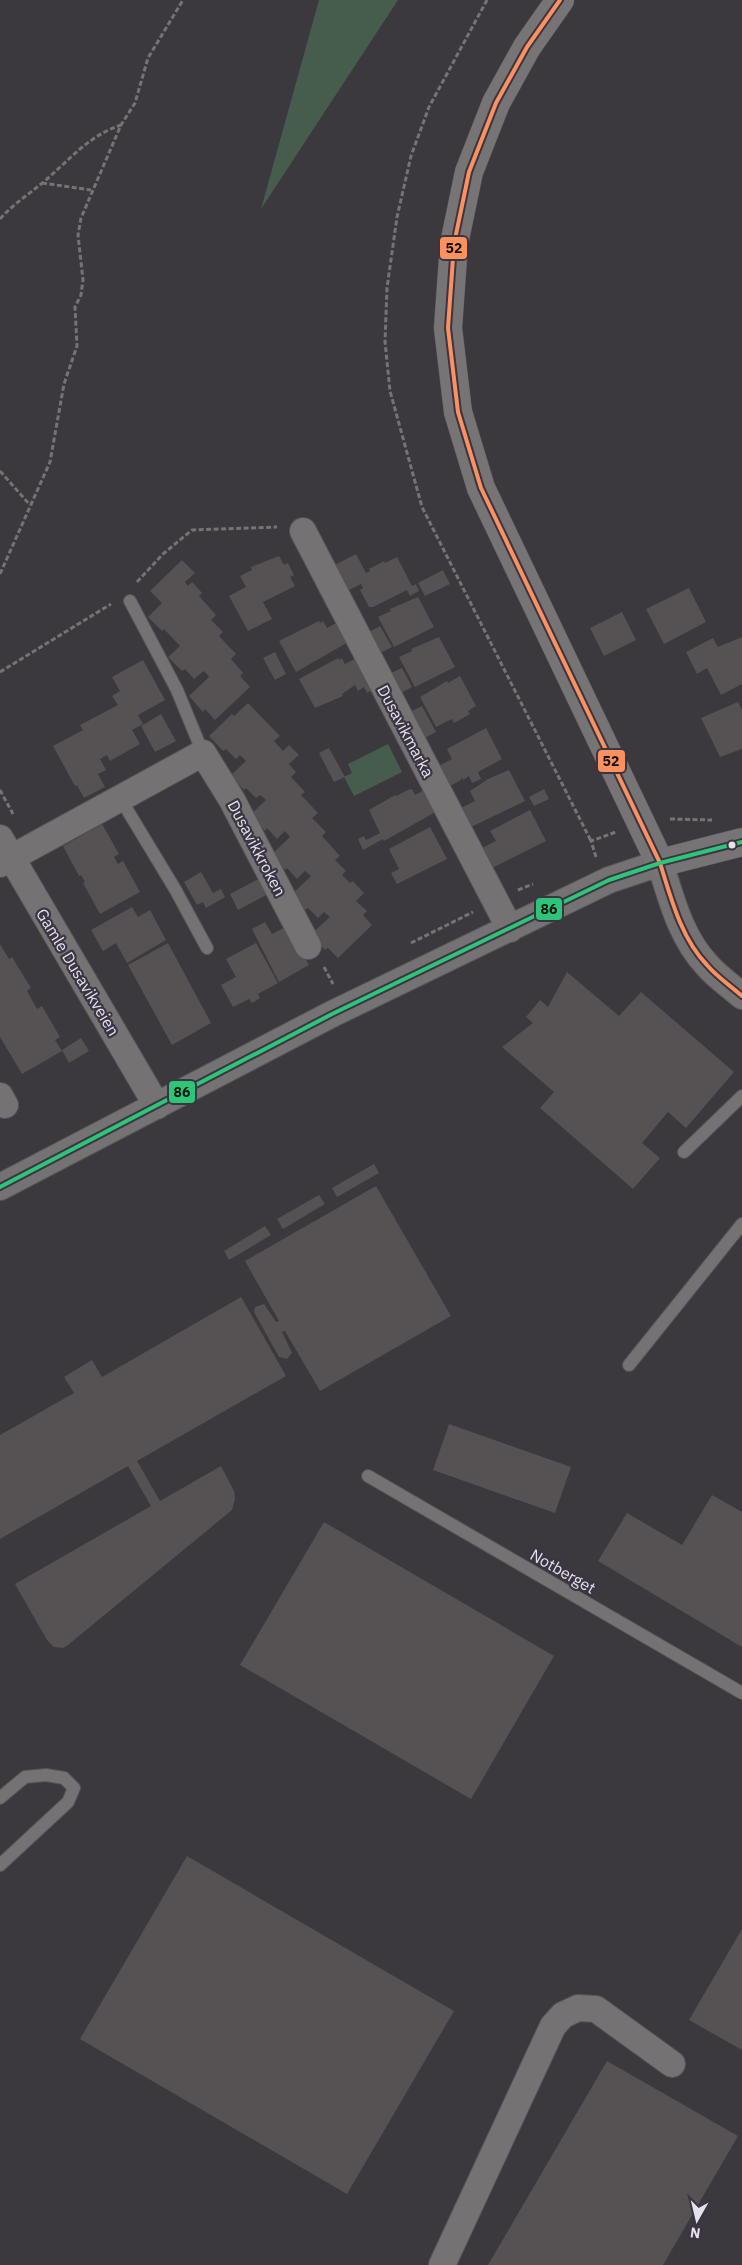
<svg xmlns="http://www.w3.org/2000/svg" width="742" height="2265" viewBox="0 0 742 2265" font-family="'IBM Plex Sans',sans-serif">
  <rect width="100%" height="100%" fill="#3b383e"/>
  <!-- green -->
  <path fill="#465d4e" d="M319,0H398L261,209Z
    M388,744L402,772L354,796L344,777L352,773L348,764Z"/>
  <!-- building -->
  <path fill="#565253" d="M356,554L366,573L370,571L369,569L384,561L385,563L397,557L412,586L416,584L419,591L410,596L407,590L373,607H369L360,590L363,588L361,584L345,592L331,567Z
    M279,556L284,565L288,563L294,575L290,577L295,586L263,602L272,619L248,631L229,596L246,587L240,576L252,570L251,567Z
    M182,560L195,573L185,582L188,586L192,582L202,593L199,596L216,615L211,620L223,632L219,636L236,654L231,659L243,673L240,676L250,687L215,720L205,709L203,712L189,696L209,677L204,671L194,679L185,669L182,671L168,657L180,646L164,629L162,631L148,617L162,603L150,591Z
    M443,570L450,584L425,596L418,583Z
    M689,588L706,622L664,644L646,609Z
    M418,597L434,627L394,647L378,617L391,611L390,609Z
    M622,612L636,640L604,656L590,628Z
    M319,621L320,623L323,621L327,628L340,621L350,641L296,672L279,641Z
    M380,626L392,647L378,654L367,633Z
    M439,637L455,667L415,687L399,657L412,651L411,649Z
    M742,637V684L721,695L707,668L697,674L686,652L713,638L718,647Z
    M275,652L286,674L275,680L263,658Z
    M358,657L374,689L367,693L364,687L358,691L355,685L342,694L343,696L315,708L299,679L338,658L340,660L342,658L345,664Z
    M143,660L165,700L138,715L143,724L132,730L140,744L110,761L107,755L100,759L106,770L98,774L105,787L84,798L77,785L75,786L53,746L83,730L80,725L118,705L112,696L120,691L112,677Z
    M402,668L412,687L399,694L388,674Z
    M460,676L476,706L468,711L470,714L454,723L452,719L436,727L420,697L447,681L448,683Z
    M738,702L742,710V749L720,757L701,718Z
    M248,703L280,736L274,741L283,751L289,745L299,755L289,764L296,772L291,777L305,792L301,795L318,813L312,818L326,832L322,836L340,856L335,860L346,871L342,875L350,883L353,881L364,893L356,901L367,911L363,915L372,925L338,958L328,948L325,950L311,934L330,917L324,912L318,918L308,908L305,910L291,895L311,876L305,871L297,879L287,868L285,870L271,855L290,837L285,831L277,839L267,828L265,831L250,815L266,800L260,795L256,798L246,788L244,790L230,776L246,761L240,755L236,759L226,749L223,751L209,736L232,714L234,716Z
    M422,706L436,732L423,739L408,713Z
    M161,714L176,741L155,752L141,726Z
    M486,728L502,759L478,772L481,779L472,783L469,776L463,780L462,777L461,780L448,787L437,767L452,759L447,749Z
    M329,748L345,777L334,782L319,753Z
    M509,770L525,801L469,828L459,809L475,801L470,791L488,779Z
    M428,788L439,810L384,841L383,839L363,850L358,839L364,836L366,840L380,833L369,810L395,795L396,796L408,790L412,789L415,795Z
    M544,789L549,799L534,806L529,797Z
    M530,810L546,841L490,869L480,849L496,841L490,831Z
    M102,824L119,854L114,857L118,864L123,861L140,892L100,914L83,883L85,882L81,875L79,876L63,846Z
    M430,827L447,859L397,884L391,873L399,869L389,849Z
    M201,872L213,893L221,889L225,897L206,908L203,902L197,905L184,882Z
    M260,878L268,894L238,910L230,894Z
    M132,907L138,917L150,910L166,940L127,963L116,943L103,951L91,930Z
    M265,922L272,934L287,926L309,965L279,982L252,929Z
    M168,943L211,1023L172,1045L128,965Z
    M256,943L278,983L258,994L260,998L252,1003L249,999L233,1007L221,985L236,977L226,959Z
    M0,944L9,959L12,957L31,988L27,991L37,1009L42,1006L60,1037L55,1040L62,1051L22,1074L0,1037Z
    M567,972L619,1016L641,992L734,1072L686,1128L668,1112L642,1143L660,1158L633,1189L540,1108L554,1092L502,1047L533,1023L526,1017L540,1000L548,1007Z
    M81,1038L89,1051L69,1063L62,1050Z
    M374,1164L379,1173L337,1197L332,1188Z
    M376,1186L451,1316L320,1391L285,1331L282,1332L292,1353L287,1359L279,1357L254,1312L255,1307L264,1304L276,1322L279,1321L245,1261Z
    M319,1195L325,1204L283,1229L277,1219Z
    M265,1226L271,1235L229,1260L224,1251Z
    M241,1297L286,1376L137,1461L160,1501L221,1466L234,1491L235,1499L232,1510L68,1645L63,1648L54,1647L47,1640L15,1584L151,1506L128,1466L0,1539V1435L74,1393L64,1377L92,1360L102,1377Z
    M449,1424L571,1467L555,1513L433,1470Z
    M712,1495L742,1512V1647L598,1561L627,1513L682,1545Z
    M324,1522L554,1656L471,1799L240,1665Z
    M187,1856L454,2011L347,2194L80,2039Z
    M742,1929V2050L689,2020Z
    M607,2061L738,2136L663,2265H488Z"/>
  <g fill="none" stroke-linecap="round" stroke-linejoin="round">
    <defs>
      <path id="lane" d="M130,601L177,690L203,753
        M120,798L175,889L207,948
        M684,1152L742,1096
        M629,1365L742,1224
        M368,1476L742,1693
        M0,1798L25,1777L46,1775L64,1778L74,1788L68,1802L0,1865"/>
      <path id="street" d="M303,531L510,929
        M0,838L157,1106
        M0,864L203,753L232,800L308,946
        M0,1096L5,1105
        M0,1187L332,1014L609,880L660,863C671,898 681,938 707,965C717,977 731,986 742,996
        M442,2265L546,2041L553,2026L563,2015L578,2008L596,2009L672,2064"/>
      <path id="secondary" d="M560,0L527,47L496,103L469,172L454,244L448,328L458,412L481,488L660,863L742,842"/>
    </defs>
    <!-- lane casing -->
    <use href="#lane" stroke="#565459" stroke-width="14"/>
    <!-- street casing -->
    <use href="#street" stroke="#565459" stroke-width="28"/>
    <!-- secondary casing -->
    <use href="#secondary" stroke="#565459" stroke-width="29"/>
    <!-- path -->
    <path stroke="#767374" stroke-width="3" stroke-dasharray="5 2.5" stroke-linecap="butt" d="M487,0L429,107L411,156L397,217L387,288L385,342L390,391L422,507L591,841
      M42,183L91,190
      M0,219C14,203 31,193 47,179C70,159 90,135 121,125
      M0,471L30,505
      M0,574L50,462L64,384L77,346L75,307L81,295L83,280L78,235L81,218L121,125L135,103L148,58L183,0
      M137,582L163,554L192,530L277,527
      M0,672L111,604
      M0,790L13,814
      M670,819L712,820
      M596,857L591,841L616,832
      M518,890L533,884
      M411,943L473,912
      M324,967L333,984"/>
    <!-- lane -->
    <use href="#lane" stroke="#747272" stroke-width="12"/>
    <!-- street -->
    <use href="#street" stroke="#747272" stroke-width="26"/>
    <!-- secondary -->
    <use href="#secondary" stroke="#777475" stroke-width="28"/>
    <defs>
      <path id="bus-1" d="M560,0L527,47L496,103L469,172L454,244L448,328L458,412L481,488L660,863C671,898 681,938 707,965C717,977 731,986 742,996"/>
      <path id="bus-2" d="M0,1187L332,1014L609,880L660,863L742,842"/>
    </defs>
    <!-- bus-1 casing -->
    <use href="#bus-1" stroke="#3b3442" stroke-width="8"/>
    <!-- bus-2 casing -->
    <use href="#bus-2" stroke="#3b3442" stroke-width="8"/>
    <!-- bus-1 -->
    <use href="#bus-1" stroke="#fa915f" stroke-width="4"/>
    <!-- bus-2 -->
    <use href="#bus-2" stroke="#2dc577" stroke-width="4"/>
  </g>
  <!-- markers -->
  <circle fill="#e5e0e9" stroke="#3b3442" stroke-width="2" cx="732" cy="845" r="4.5"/>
  <g text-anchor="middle" stroke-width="4.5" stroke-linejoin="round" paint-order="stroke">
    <!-- street labels -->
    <g font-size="16" fill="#e5e0e9" stroke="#3b3442">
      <text transform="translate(406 731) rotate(62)" y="6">Dusavikmarka</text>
      <text transform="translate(257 848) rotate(62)" y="6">Dusavikkroken</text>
      <text transform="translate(78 972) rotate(59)" y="6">Gamle Dusavikveien</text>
      <text transform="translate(563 1571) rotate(30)" y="6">Notberget</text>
    </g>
  </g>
  <g stroke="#3b3442" stroke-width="2">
    <rect x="439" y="236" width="29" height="24" rx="5" fill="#fa915f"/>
    <rect x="597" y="749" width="29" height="24" rx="5" fill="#fa915f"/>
    <rect x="535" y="897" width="28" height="24" rx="5" fill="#2dc577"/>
    <rect x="168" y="1080" width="28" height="24" rx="5" fill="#2dc577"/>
  </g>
  <g font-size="14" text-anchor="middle" font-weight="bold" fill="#111">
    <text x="454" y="253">52</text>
    <text x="611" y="766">52</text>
    <text x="549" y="914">86</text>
    <text x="182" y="1097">86</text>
  </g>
  <!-- north arrow -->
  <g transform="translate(697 2220) rotate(188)" stroke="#3b3442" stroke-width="4" paint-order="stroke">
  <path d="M0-4L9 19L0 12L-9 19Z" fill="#e5e0e9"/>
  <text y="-8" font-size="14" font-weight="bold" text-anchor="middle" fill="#e5e0e9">N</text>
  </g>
</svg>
